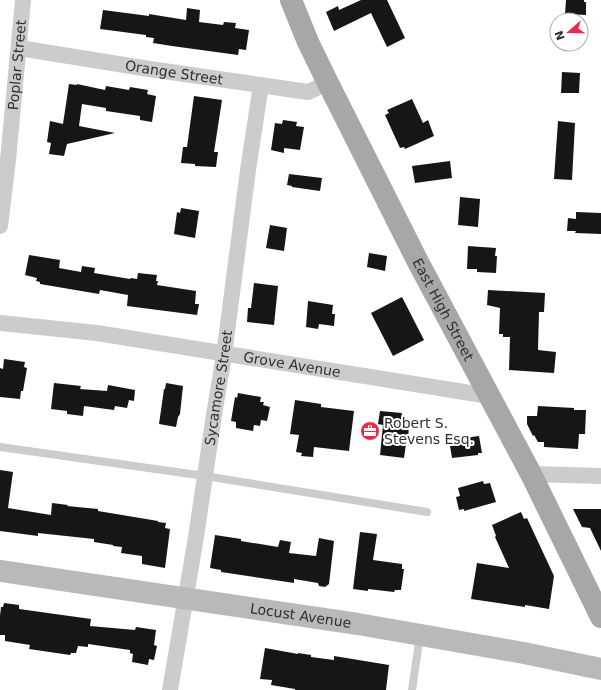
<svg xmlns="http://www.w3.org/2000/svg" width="601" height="690" viewBox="0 0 601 690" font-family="'DejaVu Sans',sans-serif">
  <rect width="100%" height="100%" fill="#fff"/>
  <!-- building -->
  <path fill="#161616" d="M361,0H387L405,38L387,47L371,13L334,31L326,12L338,6L339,10Z
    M566,0H584V2H586V15L565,14Z
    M187,8L200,10L199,22L223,25L224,22L236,23L235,28L249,30L246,50L239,49L238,55L172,46L153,43L154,38L146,37V35L100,29L103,10L149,16V14L186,20Z
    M562,72L580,73L579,93H561Z
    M69,84L77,85V84L105,90L106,86L129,90L130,87L148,90L147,94L156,96L152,122L140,120V116L106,111V108L82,104L79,126L115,133L67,144L64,156L49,154L51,143L47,142L50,121L63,124Z
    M194,96L222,100L214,152H218L216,167L195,166V164L181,163L183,147H187Z
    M412,99L423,123L428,120L434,136L405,149L404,147L400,148L385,115L389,113L387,110Z
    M283,120L297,122L296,126L304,127L300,150L284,148V153L271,150L275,123L282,124Z
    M558,121L575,123L572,180L554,179Z
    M450,161L452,178L415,183L412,166Z
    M289,174L322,178L320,191L292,187V186L287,185Z
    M460,197L480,199L478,227L458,225Z
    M181,208L199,211L195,238L174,234L177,212L180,213Z
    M576,212L601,213V234L575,233L576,231H567L568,218L576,219Z
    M270,225L287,228L284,251L266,248Z
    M468,246L496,248L495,256H497L496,273L477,272V269H467Z
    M369,253L387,256L385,271L367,267Z
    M29,255L60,260L59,268L81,272L82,266L95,268L94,273L130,279L131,278L137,279L138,273L157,275L156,281H158L157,285L196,291L195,304H199L197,315L127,306L128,295L100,290L99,294L40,284V282L36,281L37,278L25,275Z
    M254,283L278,286L274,325L247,322L248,308H251Z
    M488,290L545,293L544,312H539L538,350L556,352L554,373L509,370L510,337H503V334H499L500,308L487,305Z
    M402,297L424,340L393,356L371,313Z
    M308,301L333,305L332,314H335L334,326L319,324L318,329L306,327Z
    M4,359L25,362L24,367L27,368L23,391H21L20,399L0,397V368L3,369Z
    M54,383L81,386L80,389L107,391L108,385L135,390L134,401L129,400L127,408L115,406L114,410L84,406L83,416L67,414V411L51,409Z
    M166,383L183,386L180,414L178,417L176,427L159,424L164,389H165Z
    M238,393L261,397L260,402H264L263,405L270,407L267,421L261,420L260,426L254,425L253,431L236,428V422L231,421L235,397L237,398Z
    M295,400L321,404V407L354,411L349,451L314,447L313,457L301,456L302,453L296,452L299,435L290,434Z
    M538,406L574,408V410H586L585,434H579L578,449L544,447V442H538L534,435L533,436L527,424V416H537Z
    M380,411L402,413L401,420L409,421L408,444H406L404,458L380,455L383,425L378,424Z
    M479,436L482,453H478V455L452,458L449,440Z
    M0,470L13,472L8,508L51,515L52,503L68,505L67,506L98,509V511L158,521V522L166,523L165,528L170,529L165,568L142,564V556L121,553L122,547L113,546V545L94,542V539L38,533V536L0,531Z
    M483,481L484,484L490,483L496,502L464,511V509L459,510L456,497L460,496L458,488Z
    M573,509H601V551L590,528L582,527Z
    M521,512L524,519L527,518L554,576L549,609L525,605V607L471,599L477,563L509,568L495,537L496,536L492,525Z
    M360,532L377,534L373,560L402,564V569H404L401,590H395L394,592L368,589V591L353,589Z
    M215,535L241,539V541L278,547L280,540L291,542L289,553L316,556L319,538L334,541L329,584L325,587L319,586L318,583L294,579V583L221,572V570L210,568Z
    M4,603L19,605V609L91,619L90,626L135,630L136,627L156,630L154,645L157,646L154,660L149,659L148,665L132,662L133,654L130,653V650L88,644V647L78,646L76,653H71L70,655L29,649L30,645L5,641V635H0V616L1,607H3Z
    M265,648L298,654V653L311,655V657L334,660V656L389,665L386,690H295V689L271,685L272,680L260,679Z"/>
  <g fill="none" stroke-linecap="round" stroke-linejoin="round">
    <!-- lane -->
    <path stroke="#ccc" stroke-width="8" d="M0,447L205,476L427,512
      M412,690L420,635"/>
    <!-- street -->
    <g stroke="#ccc" stroke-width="16">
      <path id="s1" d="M19,48L143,68L308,92L328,83"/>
      <path id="s2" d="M0,226L8,160L23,0"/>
      <path id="s3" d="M0,323L97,333L489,396"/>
      <path d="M531,474L601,476"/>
      <path id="s4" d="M170,690L196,537L214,415L224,355L248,170L261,85"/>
    </g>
    <!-- secondary -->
    <path stroke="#b9b9b9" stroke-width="22" id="s5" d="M0,571L358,624L524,653L601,669"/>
    <!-- primary -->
    <path stroke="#a7a7a7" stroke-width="22" id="s6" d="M291,0L308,42L328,83L417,260L531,474L601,617"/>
  </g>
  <!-- icons -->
  <defs>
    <symbol id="office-disc" viewBox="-11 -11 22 22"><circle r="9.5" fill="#eb2c48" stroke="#fff"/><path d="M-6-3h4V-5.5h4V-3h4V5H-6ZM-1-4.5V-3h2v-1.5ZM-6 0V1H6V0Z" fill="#fff"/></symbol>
  </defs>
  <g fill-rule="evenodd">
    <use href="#office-disc" x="359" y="420" width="22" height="22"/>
  </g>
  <g text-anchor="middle" stroke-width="4" stroke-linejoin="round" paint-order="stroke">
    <!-- street labels -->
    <g font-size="14" fill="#2f2f2f" stroke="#fff">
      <text dy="5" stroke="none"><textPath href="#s2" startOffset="162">Poplar Street</textPath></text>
      <text dy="5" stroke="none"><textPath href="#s1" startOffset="157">Orange Street</textPath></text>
      <text dy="5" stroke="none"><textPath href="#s6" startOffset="345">East High Street</textPath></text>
      <text dy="5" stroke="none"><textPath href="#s3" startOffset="295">Grove Avenue</textPath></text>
      <text dy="5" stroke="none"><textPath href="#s4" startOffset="306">Sycamore Street</textPath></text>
      <text dy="5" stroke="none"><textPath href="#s5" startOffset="304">Locust Avenue</textPath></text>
    </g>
    <!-- poi labels -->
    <g font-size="14" fill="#2f2f2f" stroke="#fff" text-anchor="start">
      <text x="384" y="428">Robert S.<tspan x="384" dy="16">Stevens Esq.</tspan></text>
    </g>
  </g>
  <!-- north arrow -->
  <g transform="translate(569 32) rotate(250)"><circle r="19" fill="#ffffff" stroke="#acacac"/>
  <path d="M0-3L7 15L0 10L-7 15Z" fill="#eb2c48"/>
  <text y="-6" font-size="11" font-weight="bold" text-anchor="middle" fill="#2f2f2f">N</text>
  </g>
</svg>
